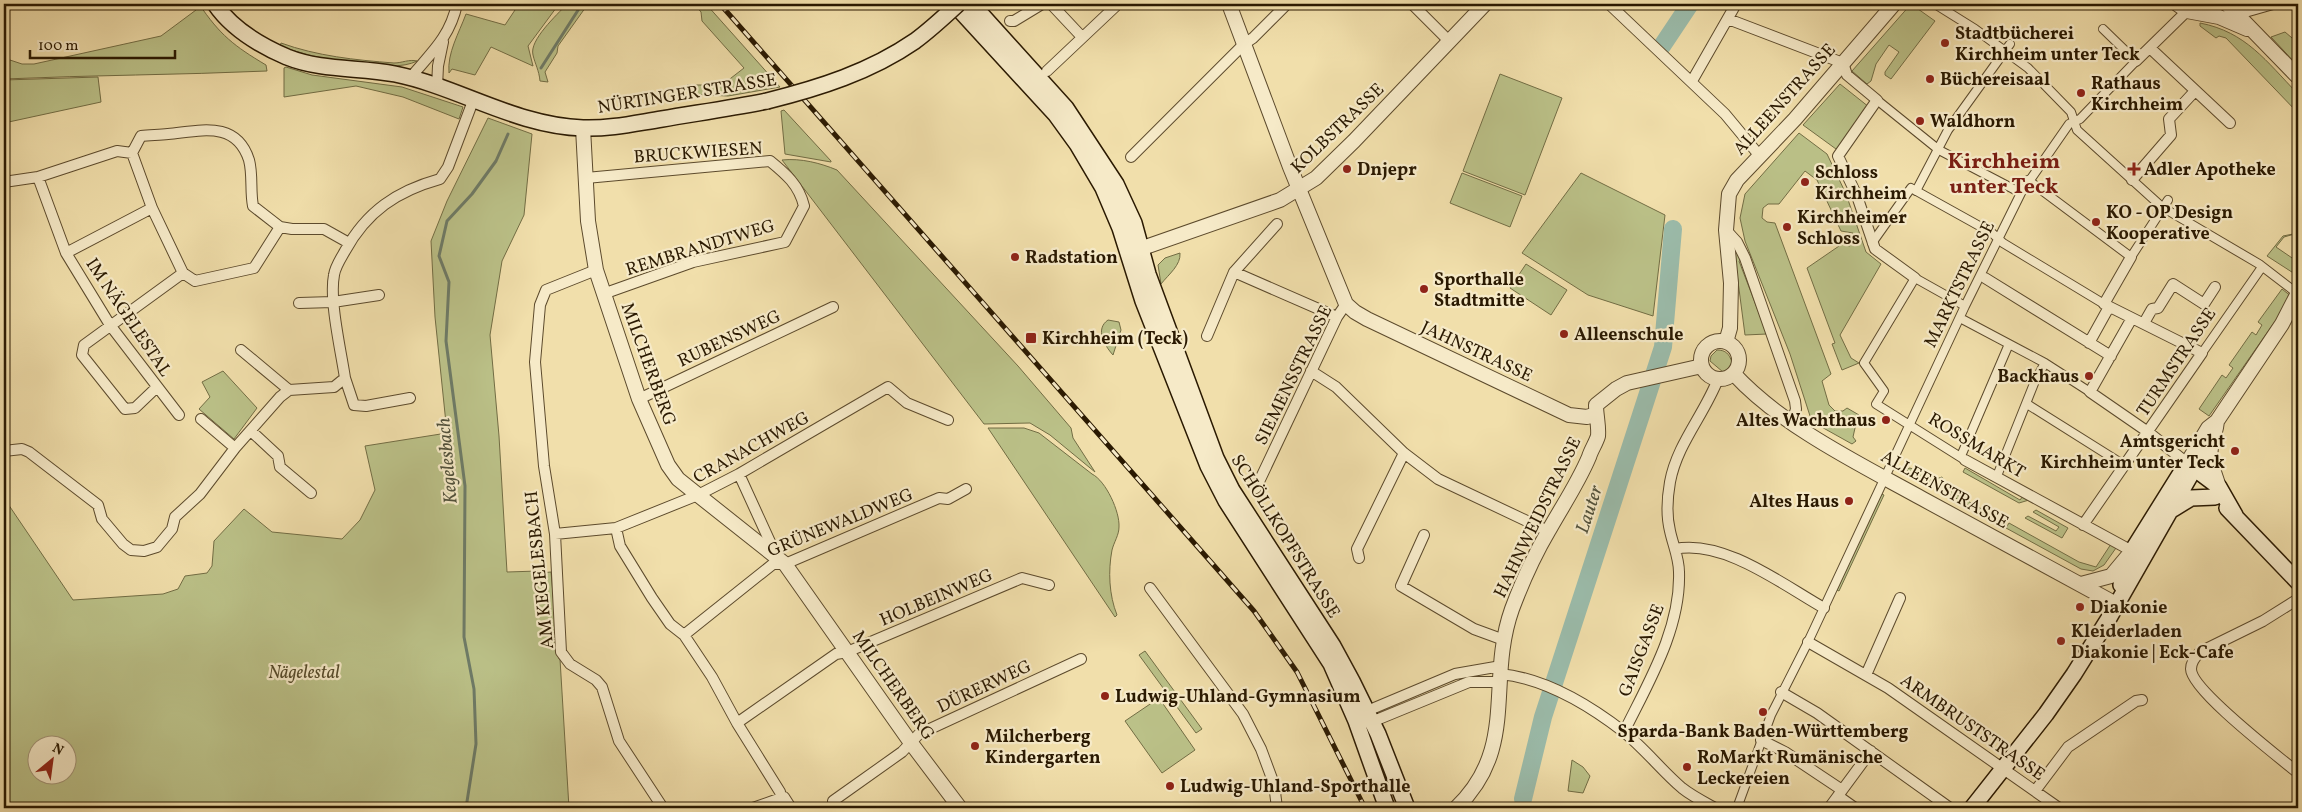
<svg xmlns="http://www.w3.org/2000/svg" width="2302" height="812" viewBox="0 0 2302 812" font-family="Vollkorn,serif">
  <rect width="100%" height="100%" fill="#f1dfab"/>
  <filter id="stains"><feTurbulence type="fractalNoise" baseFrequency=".004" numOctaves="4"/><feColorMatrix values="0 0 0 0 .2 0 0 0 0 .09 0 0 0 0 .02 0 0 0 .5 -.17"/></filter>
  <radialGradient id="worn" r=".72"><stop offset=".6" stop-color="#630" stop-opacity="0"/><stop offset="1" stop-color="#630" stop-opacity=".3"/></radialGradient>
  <!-- green -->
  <path fill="#bbc188" stroke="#726d44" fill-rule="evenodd" d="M192,4H199C220,35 234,46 266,65L267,71C179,75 92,75 4,79V58L22,64H34L161,36L196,10Z
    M519,4H559L528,46L533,66L491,47L475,75L452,69L449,73C447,53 459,33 466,14L505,25Z
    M567,4H588L558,46L557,53L545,72L548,82L540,81C539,70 535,64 533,55C529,40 557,15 567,4Z
    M694,4H706L780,87L728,96L688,94L687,85H722L744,68L702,21L701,12Z
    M1911,4L1935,21L1891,79L1885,75V72L1899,52L1889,45L1876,64L1871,81L1867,84L1852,71Z
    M2200,23C2246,32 2266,61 2298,94V113L2226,38L2219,36L2216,38L2200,26Z
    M2285,32L2298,43V66L2271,37Z
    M281,43C317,56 355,60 394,63C402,63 409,59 417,61C392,75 307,57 280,46Z
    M286,67L312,75L402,87L463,107L459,119L403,97L356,86L284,97V68Z
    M1500,74L1562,98L1525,195L1463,171Z
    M98,77L101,102L4,123V80Z
    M1840,84L1869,107L1840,147L1836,149L1803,125Z
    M784,110L831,161V162L785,154L781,111Z
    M488,118L532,134L524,215L502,261L490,335L499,436L507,572L538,571L539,573L551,572L559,659H560L569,808H4V498L73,600L163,594L178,589L185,576L207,573L212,566L214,541L244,509L272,532L342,539L360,520L375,490L365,446L447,433L435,317L431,241L447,201ZM38,744H68V774H38Z
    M1799,133L1827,154L1846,194L1866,252L1881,264L1840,335L1851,358L1859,363L1842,370L1832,344L1835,343L1807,268L1842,244L1850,246L1853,233L1841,231L1817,180L1805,171L1779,204H1768L1763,208L1762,218L1767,222L1775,223L1831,374L1822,381L1829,405L1835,411H1843L1847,408L1859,415V424L1855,428L1853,437L1856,441L1852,444L1818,425L1811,419L1790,354L1745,241L1740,218L1745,194Z
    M782,160C801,158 820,163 837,170L1018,366L1071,428L1073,438L1095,472L1050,435L1030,423L984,424Z
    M1462,173L1522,196L1510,227L1450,203Z
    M1581,173L1665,215L1653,316L1588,295L1522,253Z
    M2298,233L2284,237L2276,247L2298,262V276L2267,256L2283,236Z
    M1733,243L1742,259L1739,261L1767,334L1745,335Z
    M1180,253C1181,265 1169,274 1161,284L1158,265L1165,258Z
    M1526,264L1567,290L1551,315L1510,288Z
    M2282,289L2292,297L2209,416L2199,409L2222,375L2226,378L2233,368L2229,365L2252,332L2256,335L2262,325L2258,322Z
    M1108,320L1119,322L1121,330L1113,355C1104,345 1095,329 1108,320Z
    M1717,350C1726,350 1729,354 1732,362L1729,368L1723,372L1710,361L1711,356Z
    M223,371L257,408L234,439L199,409L210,397L202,382Z
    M988,428H1024L1039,433L1092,474C1106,481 1120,512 1119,527C1119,535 1114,542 1112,550C1108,571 1109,595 1117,615L1115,617Z
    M1910,468L1936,479L1942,477L1947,489L1994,516L1992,519L1905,469Z
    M1965,468L2020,500L2023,496L2029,500L2019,503L1963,472Z
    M1879,493L1884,495L1839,591L1837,590Z
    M2036,510L2068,528L2062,538L2025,518L2028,516L2056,531L2059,527L2033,512Z
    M2009,523L2079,562L2096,567L2111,544L2116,548L2104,565L2093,571L2081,569L2006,528Z
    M1145,651L1202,729L1196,733L1139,655Z
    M1159,698L1195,750L1162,773L1125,721Z
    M1572,760L1583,767L1590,776L1583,793L1568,791Z"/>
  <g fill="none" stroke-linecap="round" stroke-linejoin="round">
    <!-- stream -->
    <path stroke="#6e7b67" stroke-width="3" d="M541,68L582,4
      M466,808L476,744L474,689L464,637L465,486L446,341L449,282L439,256L447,221L472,194L496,161L508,134"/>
    <!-- river -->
    <path stroke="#9bbcab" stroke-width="18" d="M1662,46L1690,4
      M1523,799L1543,717L1663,347L1673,229"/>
    <defs>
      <path id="pedestrian" d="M1935,4L1975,29L2028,68L2071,112L2077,130L2162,207L2259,264L2298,294
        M1877,100L1939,150L2021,193
        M2028,180L2131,257L2168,200
        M1916,191L1948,130L2010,44
        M1872,243L1911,188L1992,233L2003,243L2104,304
        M1960,318L2045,363L2090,392
        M2202,353L2262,267
        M2027,404L2124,465
        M1961,456L2009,344
        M1965,460L1876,404L1884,391L1864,363L1915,278L1965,306
        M1997,476L2035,381L2045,363
        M1737,808L1771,715L1808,642L1965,306L2021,193L2069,124L2080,119L2136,61L2103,29"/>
      <path id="minor" d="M1051,4L1082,37
        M1412,4L1449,41
        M1609,4L1725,114L1759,155
        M2238,14L2273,4
        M1728,19L1843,63L1847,75L1877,100L1838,156L1857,196L1875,249L1915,278
        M1010,21H1014L1042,4
        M2150,48L2230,123
        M2136,61L2187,11
        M1047,71L1118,4
        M410,78C431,53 450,37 457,4
        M1692,81L1736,4
        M437,87L438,66L443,42
        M132,153L152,208L183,273L195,281L254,268L280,227
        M1131,157L1244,44L1253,38L1287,4
        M38,177L66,253L110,325L179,415
        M586,178L770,161C786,174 799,185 804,206L785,242L693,262L603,294
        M2132,180L2171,135L2169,119L2195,91
        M4,182L38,177L117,151L132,153L141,136C150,135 159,135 168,134C200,131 236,120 249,160C253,175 250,191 253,206L280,227L292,229H324L349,243
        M1726,230L1737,242L1745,258L1795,401L1796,409L1792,422
        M66,253L152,208
        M596,270L546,290L540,305L535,362L544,466L555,534L561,652L570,664L596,680L602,687L619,741L663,808
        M1234,272L1337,317
        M1985,278L2111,356
        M299,303L333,302L379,295
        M2132,318L2090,392L2148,432L2187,463
        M2144,323L2152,309L2158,308L2173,284L2204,304L2215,287
        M1207,336L1234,272L1277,224
        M2089,343L2109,307
        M241,350L289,390
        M1311,371L1336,387L1404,453L1438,479L1548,531
        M345,378L354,405L366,406L410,398
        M157,387L135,408L125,409L82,355L84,345L183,273
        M639,399L833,307
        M201,419L235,448
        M251,431L278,456L280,467L311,493
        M4,451L22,449L29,452L98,505L102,519L123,544L131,550L144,551L157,547L172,529L175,517L200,494L235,448L280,397L289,390L334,387L345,378C341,351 329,300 334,275C335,267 341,258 345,251C367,211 397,191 440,179L448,167L473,101
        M1965,460L2132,551
        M739,474L776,555
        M1256,488L1337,317L1346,304
        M2083,525L2202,353L2104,304L2131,257
        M616,528L620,546L652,598L670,624L684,635L712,677L737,723L780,792
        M555,534L616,528L698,495L739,474L888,387L907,403L948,420
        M1424,535L1401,586L1474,629L1504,640
        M1675,549C1724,539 1783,585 1824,608
        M1359,558L1357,549L1404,453
        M1150,588L1243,714L1261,749L1274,784L1277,808
        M2298,599L2263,621L2200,652C2195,657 2191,662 2191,669C2191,690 2279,757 2298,773
        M684,635L773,564H785L939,498L948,499L966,489
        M1808,642L1888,688L2059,808
        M1500,674C1544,678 1589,705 1624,732C1645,749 1662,771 1682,788C1692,796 1704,802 1715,808
        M1866,675L1900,598
        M1781,692L1817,713L1950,808
        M1363,715L1367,711L1455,674L1501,666
        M737,723L836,654L847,652L1022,578L1049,585
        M1369,723L1469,682H1499
        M1624,732C1648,683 1681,629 1679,572C1679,558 1673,545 1670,531C1666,515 1667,499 1670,482C1677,444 1704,415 1718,379
        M1761,740L1785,752L1842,790
        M2035,791L2068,747L2136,701L2142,700
        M1838,796L1855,808
        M833,801L902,752L919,734L1081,659
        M753,808L784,797L791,808
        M1829,808L1871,751"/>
      <path id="tertiary" d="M1229,4L1290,167L1346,304L1355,312L1367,319L1569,415L1587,417L1596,414
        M2177,4L2187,11L2219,17L2247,29
        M2227,4L2298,77
        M583,128L588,221L596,270L639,399L668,465L678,479L698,495L785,564L911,743L960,808
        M1131,252L1280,200L1316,178L1354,141L1485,4
        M1701 360a19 19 0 1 1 38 0a19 19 0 1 1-38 0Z
        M1726,342L1730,328L1731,283L1726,230L1729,194L1737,180L1795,119L1894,4
        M1734,374C1783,427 1860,464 1923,499C1987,534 2051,569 2116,604
        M2211,446L2210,460L2219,487
        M2187,463L2208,428L2217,421L2282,324L2298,293
        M2194,469C2206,453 2215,441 2217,421
        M2081,584L2111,576L2131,552
        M1456,808C1519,748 1486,682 1512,609C1521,585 1536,552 1549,530C1563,505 1578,483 1589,457C1591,450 1596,443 1598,436C1599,426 1596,415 1596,405L1616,389L1627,383L1702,366"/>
      <path id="secondary" d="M215,4C232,29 259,45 287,57C322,71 359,67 395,74C459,87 516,126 583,128C610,129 636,123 662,119C697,113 732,108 767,101
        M954,4L1056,115L1077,144L1103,188L1120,228L1143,301L1208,466L1226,501L1331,664L1356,721L1387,808
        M972,4L1066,108L1116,184L1134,223L1148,274L1216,458L1232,490L1333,646L1352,681L1378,734L1407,808
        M2227,508L2298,582
        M2173,509L2191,498L2215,497
        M2121,585L2132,551L2187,463L2219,487L2235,515
        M1972,808L2046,714L2074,674L2109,618L2194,469"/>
    </defs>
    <!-- pedestrian casing -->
    <use href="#pedestrian" stroke="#5c4a2c" stroke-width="10"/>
    <!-- minor casing -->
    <use href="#minor" stroke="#5c4a2c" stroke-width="12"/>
    <!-- tertiary casing -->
    <use href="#tertiary" stroke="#5c4a2c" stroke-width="16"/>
    <!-- secondary casing -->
    <use href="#secondary" stroke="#2a1901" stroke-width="18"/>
    <!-- pedestrian -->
    <use href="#pedestrian" stroke="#f6eac8" stroke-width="8"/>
    <!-- minor -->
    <use href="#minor" stroke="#f6eac8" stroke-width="10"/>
    <!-- tertiary -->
    <use href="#tertiary" stroke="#f6eac8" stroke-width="14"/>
    <!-- secondary -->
    <use href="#secondary" stroke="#f6eac8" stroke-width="15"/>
    <defs>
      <path id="rail" d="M720,4L1254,611L1297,672L1365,808"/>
    </defs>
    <!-- rail casing -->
    <use href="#rail" stroke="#2a1901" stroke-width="5"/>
    <!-- rail -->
    <use href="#rail" stroke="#f6eac8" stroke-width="3" stroke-dasharray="9" stroke-linecap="butt"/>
    <defs>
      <path id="secondary-bridge" d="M767,101C819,88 870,72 915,41C930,30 944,17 958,4"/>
    </defs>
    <!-- secondary-bridge casing -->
    <use href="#secondary-bridge" stroke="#2a1901" stroke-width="18" stroke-linecap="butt"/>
    <!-- secondary-bridge -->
    <use href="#secondary-bridge" stroke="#f6eac8" stroke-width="15"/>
  </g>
  <!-- markers -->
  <g fill="#8f2418" stroke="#f6eac8" stroke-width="2">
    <circle cx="1945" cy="43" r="5"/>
    <circle cx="1930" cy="79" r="5"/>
    <circle cx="2081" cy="93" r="5"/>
    <circle cx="1920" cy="121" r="5"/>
    <circle cx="1347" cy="169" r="5"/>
    <path d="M2131.5 161.5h5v5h5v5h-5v5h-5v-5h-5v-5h5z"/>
    <circle cx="1805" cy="182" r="5"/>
    <circle cx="2096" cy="222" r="5"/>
    <circle cx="1787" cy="227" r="5"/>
    <circle cx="1015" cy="257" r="5"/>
    <circle cx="1424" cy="289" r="5"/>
    <circle cx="1564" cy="334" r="5"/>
    <rect x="1025" y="332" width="12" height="12" rx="2.5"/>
    <circle cx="2089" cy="376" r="5"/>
    <circle cx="1886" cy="420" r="5"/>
    <circle cx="2235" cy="451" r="5"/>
    <circle cx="1849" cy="501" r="5"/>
    <circle cx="2080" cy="607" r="5"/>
    <circle cx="2061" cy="641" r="5"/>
    <circle cx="1105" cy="696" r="5"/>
    <circle cx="1763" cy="712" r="5"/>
    <circle cx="975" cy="746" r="5"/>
    <circle cx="1687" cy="767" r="5"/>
    <circle cx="1170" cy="786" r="5"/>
  </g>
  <g text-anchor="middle" stroke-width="4.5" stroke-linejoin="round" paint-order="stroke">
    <!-- poi labels -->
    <g font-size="18" font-weight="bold" fill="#2a1901" stroke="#f6eac8" text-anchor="start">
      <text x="1955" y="39">Stadtbücherei<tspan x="1955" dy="21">Kirchheim unter Teck</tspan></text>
      <text x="1940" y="85">Büchereisaal</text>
      <text x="2091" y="89">Rathaus<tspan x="2091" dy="21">Kirchheim</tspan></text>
      <text x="1930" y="127">Waldhorn</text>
      <text x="1357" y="175">Dnjepr</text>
      <text x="2144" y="175">Adler Apotheke</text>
      <text x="1815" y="178">Schloss<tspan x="1815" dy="21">Kirchheim</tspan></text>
      <text x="2106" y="218">KO - OP Design<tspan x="2106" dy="21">Kooperative</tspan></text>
      <text x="1797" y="223">Kirchheimer<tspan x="1797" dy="21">Schloss</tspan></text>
      <text x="1025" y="263">Radstation</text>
      <text x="1434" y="285">Sporthalle<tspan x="1434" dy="21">Stadtmitte</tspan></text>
      <text x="1574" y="340">Alleenschule</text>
      <text x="1042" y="344">Kirchheim (Teck)</text>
      <text x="2079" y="382" text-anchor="end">Backhaus</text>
      <text x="1876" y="426" text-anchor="end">Altes Wachthaus</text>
      <text x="2225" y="447" text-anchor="end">Amtsgericht<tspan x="2225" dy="21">Kirchheim unter Teck</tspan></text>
      <text x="1839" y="507" text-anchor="end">Altes Haus</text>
      <text x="2090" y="613">Diakonie</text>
      <text x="2071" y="637">Kleiderladen<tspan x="2071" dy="21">Diakonie | Eck-Cafe</tspan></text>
      <text x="1115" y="702">Ludwig-Uhland-Gymnasium</text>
      <text x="1763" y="737" text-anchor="middle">Sparda-Bank Baden-Württemberg</text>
      <text x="985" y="742">Milcherberg<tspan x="985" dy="21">Kindergarten</tspan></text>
      <text x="1697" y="763">RoMarkt Rumänische<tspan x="1697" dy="21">Leckereien</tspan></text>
      <text x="1180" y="792">Ludwig-Uhland-Sporthalle</text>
    </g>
    <!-- street labels -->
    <g font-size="18" fill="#2a1901" stroke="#f6eac8">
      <text transform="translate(687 93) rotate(-9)" y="6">NÜRTINGER STRASSE</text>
      <text transform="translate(1784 99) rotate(-48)" y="6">ALLEENSTRASSE</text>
      <text transform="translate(1337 128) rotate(-44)" y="6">KOLBSTRASSE</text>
      <text transform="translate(698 152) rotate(-4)" y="6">BRUCKWIESEN</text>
      <text transform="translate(700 247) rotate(-17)" y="6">REMBRANDTWEG</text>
      <text transform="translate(1959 284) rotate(-64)" y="6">MARKTSTRASSE</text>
      <text transform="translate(129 317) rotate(56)" y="6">IM NÄGELESTAL</text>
      <text transform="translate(729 338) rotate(-25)" y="6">RUBENSWEG</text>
      <text transform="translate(1477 351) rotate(25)" y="6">JAHNSTRASSE</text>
      <text transform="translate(2176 362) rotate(-56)" y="6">TURMSTRASSE</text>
      <text transform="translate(649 364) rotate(70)" y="6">MILCHERBERG</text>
      <text transform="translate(1293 375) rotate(-64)" y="6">SIEMENSSTRASSE</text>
      <text transform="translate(1977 445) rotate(31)" y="6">ROSSMARKT</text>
      <text transform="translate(751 447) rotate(-29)" y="6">CRANACHWEG</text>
      <text transform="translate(1945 489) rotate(29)" y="6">ALLEENSTRASSE</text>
      <text transform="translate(1537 517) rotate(-64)" y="6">HAHNWEIDSTRASSE</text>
      <text transform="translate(840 522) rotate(-22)" y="6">GRÜNEWALDWEG</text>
      <text transform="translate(1286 536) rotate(58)" y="6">SCHÖLLKOPFSTRASSE</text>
      <text transform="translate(539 570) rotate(-96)" y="6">AM KEGELESBACH</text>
      <text transform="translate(936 597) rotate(-23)" y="6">HOLBEINWEG</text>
      <text transform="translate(1641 650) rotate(-69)" y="6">GAISGASSE</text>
      <text transform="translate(894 685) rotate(55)" y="6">MILCHERBERG</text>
      <text transform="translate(984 686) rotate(-25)" y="6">DÜRERWEG</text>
      <text transform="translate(1973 727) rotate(35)" y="6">ARMBRUSTSTRASSE</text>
    </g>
    <!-- park labels -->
    <g font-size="18" font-style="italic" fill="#564b2a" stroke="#f6eac8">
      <text x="304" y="678">Nägelestal</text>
    </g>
    <!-- water labels -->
    <g font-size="19" font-style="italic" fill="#52523c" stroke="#f6eac8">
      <text transform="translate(446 461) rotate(-95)" y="7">Kegelesbach</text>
      <text transform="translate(1588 509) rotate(-72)" y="7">Lauter</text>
    </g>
    <!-- district labels -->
    <g font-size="22" font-weight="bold" fill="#7a1f14" stroke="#f6eac8">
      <text x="2004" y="168">Kirchheim<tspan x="2004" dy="25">unter Teck</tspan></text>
    </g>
  </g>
  <!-- margin -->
  <rect width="2302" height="812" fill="none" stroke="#f1dfab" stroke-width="20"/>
  <rect x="5" y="5" width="2292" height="802" fill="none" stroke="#2a1901" stroke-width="2.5"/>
  <rect x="10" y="10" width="2282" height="792" fill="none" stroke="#2a1901"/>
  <!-- north arrow -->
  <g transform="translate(52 760) rotate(29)"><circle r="24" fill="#f6eac8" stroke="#a49678"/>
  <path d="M0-4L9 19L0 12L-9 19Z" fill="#8f2418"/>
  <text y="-8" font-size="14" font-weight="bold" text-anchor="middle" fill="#2a1901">N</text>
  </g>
  <!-- scale -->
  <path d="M30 50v8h145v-8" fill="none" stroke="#2a1901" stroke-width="2.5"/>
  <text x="38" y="50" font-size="15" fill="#2a1901" stroke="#f6eac8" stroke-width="4" paint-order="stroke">100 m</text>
  <rect width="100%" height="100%" filter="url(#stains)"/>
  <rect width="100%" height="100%" fill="url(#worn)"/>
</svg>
